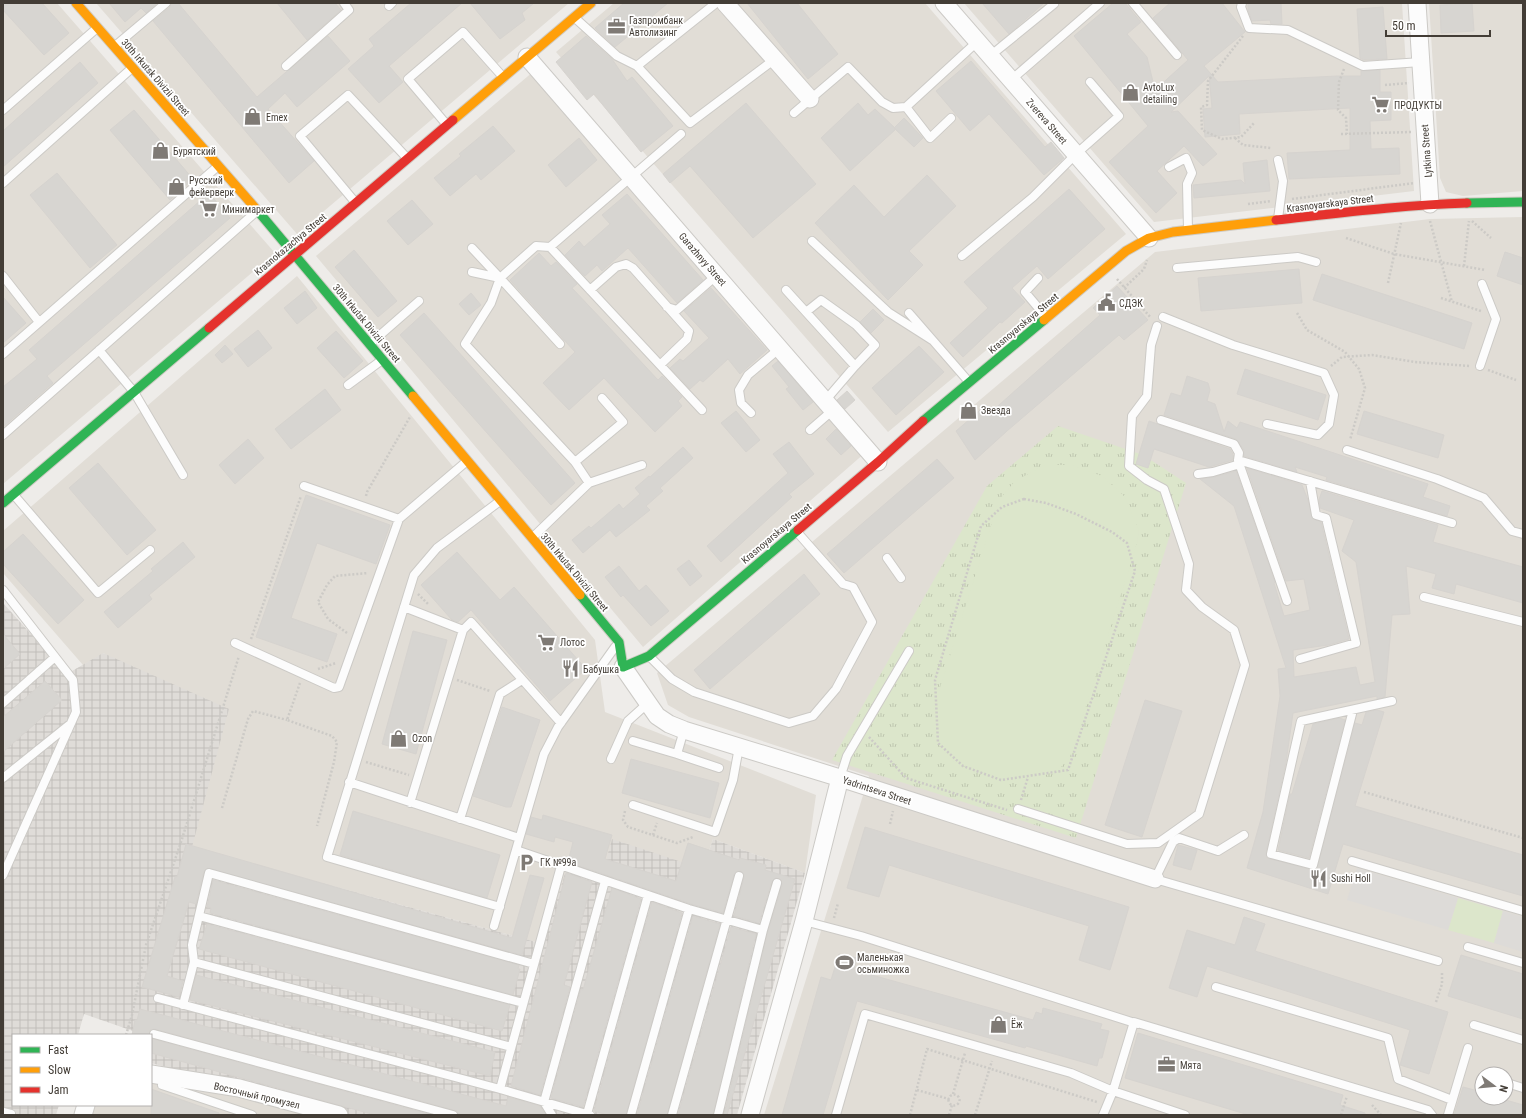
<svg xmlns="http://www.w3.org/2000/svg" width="1526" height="1118" viewBox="0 0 1526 1118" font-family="'Roboto Condensed',sans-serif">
  <defs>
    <pattern id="industrial-grid" width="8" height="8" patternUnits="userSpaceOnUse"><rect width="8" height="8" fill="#dfdcd8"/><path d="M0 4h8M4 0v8" fill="none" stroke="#c1beba"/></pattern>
    <pattern id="grass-tufts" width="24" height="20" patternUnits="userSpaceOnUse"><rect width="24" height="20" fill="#dce6cb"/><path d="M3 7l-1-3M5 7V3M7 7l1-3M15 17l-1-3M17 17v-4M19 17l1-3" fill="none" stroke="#bec6af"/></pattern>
  </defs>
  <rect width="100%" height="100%" fill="#eeece9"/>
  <!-- residential -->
  <path fill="#e1ddd6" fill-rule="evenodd" d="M3,3H57L275,253L3,484Z
    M96,3H569L297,234Z
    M614,3H925L1126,234L888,432L556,52Z
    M964,3H1402L1414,191L1154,222Z
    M1429,3H1523V191L1463,196L1446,192L1440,178Z
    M534,71L866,452L643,647L316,256Z
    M1523,217V1115H764L869,776L689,717L668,705L657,673L1155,252L1430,219ZM1482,1074H1506V1098H1482Z
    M297,276L595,640L605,712L816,795L805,873L713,839L703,869L603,871L543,944L192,847L104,653L83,665L3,573V531Z
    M151,1069L313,1115H76L79,1105H151Z"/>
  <!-- industrial -->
  <path fill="url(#industrial-grid)" d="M3,603L67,674L103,653L229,709L192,847L543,944L569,861L603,871L612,839L703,869L713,839L805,873L737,1115H339L151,1063V1035H132L133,1031L84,1014L78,1035H13V1105H59L56,1115H3Z"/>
  <!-- grass -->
  <path fill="url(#grass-tufts)" d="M1058,426L1143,455L1186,483L1076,838L832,760L987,486Z"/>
  <!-- park -->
  <path fill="#dce6cb" d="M1045,465H1071L1102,476L1124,496L1139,530L1137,543L1070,757L1059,769L1030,782L1001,780L974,771L951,760L938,743L932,713L999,500L1015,481Z
    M1458,898L1503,911L1494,943L1448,930Z"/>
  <!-- parking -->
  <path fill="#dddbd8" d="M1357,868L1458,898L1448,930L1347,900Z
    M1503,911L1523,917V952L1494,943Z"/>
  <!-- building -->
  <path fill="#d7d5d1" stroke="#d6d3cf" d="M3,3H42L69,33L44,55L3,10Z
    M109,3H157L146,13L141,8L125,22Z
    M171,3H178L257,97L328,36L350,61L297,107L285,93L268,109L314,161L289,183L153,21L170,7Z
    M277,3H335L341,10L307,40Z
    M411,3H462L389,66L403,82L379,103L348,69L374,46L369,39Z
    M470,3H534L522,13L525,20L500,39Z
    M624,3H668L615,47L595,28Z
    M747,3H797L838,54L808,79Z
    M982,3H1044L1009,34Z
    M1113,3H1125L1141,22L1127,34L1147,57L1155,90L1188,60L1153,18L1170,3H1222L1245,32L1204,66L1218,82L1337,76H1361V71L1380,70V92H1391V120L1370,121L1371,149L1399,148L1400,174L1289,179L1287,153L1350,150V108L1239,114L1240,134L1205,137L1203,109L1212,108L1209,76L1171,112L1178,111L1217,154L1203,166L1184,146L1157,171L1177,193L1156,213L1109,162L1148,126L1074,36Z
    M1248,3H1281L1282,24H1271L1270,20L1252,21L1248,10Z
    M1472,3L1474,31L1441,33L1440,5Z
    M1383,7L1387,59L1364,60L1360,58L1357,9Z
    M586,36L612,59L627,81L632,77L673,126L641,152L594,94L587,100L556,62Z
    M971,61L1045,147L1051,142L1064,158L1044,175L989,114L970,131L936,91Z
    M80,62L98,83L3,167V131Z
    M746,103L816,184L753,238L690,166L670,183L663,174Z
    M858,103L868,115L875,109L896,129L850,171L821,138Z
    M134,110L193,179L170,200L110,130Z
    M904,118L923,138L914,147L894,128Z
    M493,126L515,151L481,180L476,174L450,196L434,178L461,156L459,154Z
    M579,138L597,160L566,187L548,165Z
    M1267,160L1270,191L1194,198L1193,185L1241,180L1245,184L1243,163Z
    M57,173L117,245L90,268L30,195Z
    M927,175L956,206L909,251L923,265L888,300L815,223L854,185L884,217Z
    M1069,189L1105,229L1048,279L1037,266L1012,288L1025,302L1002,323L1000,322L963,357L950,343L988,308L964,282Z
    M209,193L230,218L47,376L53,383L3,427V387L37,359L29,350Z
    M627,194L703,280L677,303L628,248L602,271L597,265L585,276L565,255L579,241L584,247L610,224L602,215Z
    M412,200L433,224L408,245L387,221Z
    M354,250L397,301L378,317L335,267Z
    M1505,252L1523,258V285L1497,276Z
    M539,253L551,266L556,262L577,284L572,288L606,324L658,380L662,376L682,397L678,401L682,406L655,432L604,378L569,410L543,383L575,352L510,280Z
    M1299,269L1302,303L1201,311L1198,278Z
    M1322,274L1472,323L1464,349L1313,300Z
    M1117,286L1148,320L1124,340L1119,335L1007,431L975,460L956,431L985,406L990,413L1100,315L1093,308Z
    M711,288L767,350L740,374L728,359L703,382L700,380L690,389L670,368L680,359L683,361L709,338L684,311Z
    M305,291L317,308L297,324L284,308Z
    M471,293L481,305L469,315L459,304Z
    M3,297L26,323L3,343Z
    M873,309L884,320L871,333L860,322Z
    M424,313L575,483L551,505L400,335Z
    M258,330L272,348L248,367L234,349Z
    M336,331L363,361L344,378L317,348Z
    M225,345L233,354L222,363L215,355Z
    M919,346L944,372L896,415L872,388Z
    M778,361L813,402L803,410L786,389L789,387L772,366Z
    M1245,369L1326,395L1318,420L1237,394Z
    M1187,376L1208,383L1210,390L1207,401L1215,404L1224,432L1228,421L1237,428L1240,422L1428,484L1423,497L1450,506L1447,516L1326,480L1327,477L1295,467L1297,472L1244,456V450L1236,439L1164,415L1171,393L1181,396Z
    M325,389L341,410L291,449L275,429Z
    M847,391L855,400L845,409L837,400Z
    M736,411L760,440L746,452L721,423Z
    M1364,411L1444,435L1438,458L1357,434Z
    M1149,421L1230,449L1233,454V460L1209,467L1154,449L1148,468L1136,464Z
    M836,429L851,446L841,455L826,439Z
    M248,439L264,458L235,484L219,465Z
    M789,442L814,474L789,494L792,497L721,562L707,546L788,473L773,454Z
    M683,447L693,458L660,488L663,491L646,506L650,510L616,537L610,530L583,553L572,540L589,526L591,528L619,504L623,509L640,494L635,488L649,476L650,477Z
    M937,459L954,478L844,573L827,554Z
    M98,463L156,530L127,555L69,488Z
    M1247,468L1302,485L1308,500L1312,518L1321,522L1349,639L1328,645L1293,650L1294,677L1356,667L1360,685L1375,682L1356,562L1342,551L1354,520L1320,508L1319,500L1322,491L1438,525L1433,542L1523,567V603L1456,584L1454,594L1432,588L1436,574L1406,566L1410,614L1392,615L1385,697L1377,699V696L1293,713L1286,762L1266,853L1267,858L1312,870L1317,869L1355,723L1362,725L1366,712L1377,710L1384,712L1355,806L1523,855V896L1343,844L1328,894L1247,868L1263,812L1280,696L1278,669L1286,668L1234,506L1200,479L1214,477L1236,471L1275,582L1274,583L1284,616L1310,610L1304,579L1286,581Z
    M306,495L390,525L376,564L317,543L291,618L337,634L327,662L256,637Z
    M23,534L84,600L58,624L3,564V552Z
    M183,542L195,557L149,595L152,599L118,628L104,612L153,571L151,569Z
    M457,552L500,600L514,587L586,669L550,701L471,610L458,622L452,620L421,585Z
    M689,560L702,576L690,586L677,569Z
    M619,566L639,591L646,585L669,611L651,626L623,595L621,597L605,577Z
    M804,574L820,594L710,689L694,670Z
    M413,631L447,640L416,754L382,744Z
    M3,634L20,654L3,669Z
    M45,681L62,700L3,752V717Z
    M1145,700L1182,711L1142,837L1105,825Z
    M502,707L540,720L511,807H506L473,796Z
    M1339,718L1345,720L1309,858L1278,850L1290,794H1292L1313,724Z
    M631,759L719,783L710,818L622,793Z
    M353,811L500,855L487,898L340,855Z
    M543,815L612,835L605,859L676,881L688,843L739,860L740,858L766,865L765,870L795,879L727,1115H724L768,931L782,885L781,880L776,878L772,881L759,923L734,916L744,877V874L741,871H737L734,875L723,913L691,904L568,862L573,842L555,837L554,842L526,834L531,817L542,820Z
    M865,827L1129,907L1110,970L1079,960L1089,926L889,865L879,897L847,888Z
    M186,844L512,938L530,875L544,878L522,955L207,868L204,872L196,904L189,902L167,976L183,981L179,997L142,987L175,877H177Z
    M1178,845L1197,850L1191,870L1173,865Z
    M566,873L592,882L564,985L570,987L540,1095L511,1086Z
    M213,880L519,965L518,969H520L513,995L210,913L211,908L207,907Z
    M612,888L641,899L583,1107L551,1098L581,989L583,990Z
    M652,902L682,913L626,1115H607L594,1111Z
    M693,916L720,924L667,1115H637Z
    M1244,917L1265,924L1255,951L1448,1012L1429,1074L1400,1065L1410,1030L1207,966L1197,997L1169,988L1187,930L1235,945Z
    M207,924L510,1005L502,1031L199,949Z
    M731,927L756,934L713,1115H678Z
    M839,954L857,958L854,970L1033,1020L1036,1012L1042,1014L1043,1008L1102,1024L1100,1029L1109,1031L1102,1058H1099L1097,1066L1026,1046L1025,1048L857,1001L823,1115H782L821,977L831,980Z
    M1461,955L1523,974V1019L1448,996Z
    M196,975L495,1052L490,1076L190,1000Z
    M140,1009L506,1106L508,1097L540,1106L546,1115H458L457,1111L454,1110L155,1029L150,1030L149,1035H132L135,1020H137Z
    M1138,1033L1343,1095L1340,1105L1365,1113V1115H1249L1125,1078Z
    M151,1038L153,1039L432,1115H375L151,1053Z
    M1463,1087L1482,1092V1098H1499L1523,1105V1115H1454Z
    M151,1089L219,1113V1115H151Z"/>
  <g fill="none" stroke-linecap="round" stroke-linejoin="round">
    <defs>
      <path id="lane" d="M716,3L637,66L690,123L775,59
        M1133,3L1177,55
        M1242,3L1241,7L1249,28L1288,30L1363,66L1421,62
        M389,6L392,3
        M575,18L617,56L637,66
        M115,46L166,3
        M990,56L1054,4
        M286,66L349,10L344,3
        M1011,80L1100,3
        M3,110L97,28
        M794,113L848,67L882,102L893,108L906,107
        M951,118L930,138L906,107L978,41
        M447,125L408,79L463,32L503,77
        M1169,167L1186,158L1192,173L1187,184L1188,230
        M3,183L132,68
        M355,202L300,136L348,95L407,158
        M1278,219L1283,181L1278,160
        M812,241L888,312L932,340
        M550,247L702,410
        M472,248L500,278
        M962,256L1033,197L1076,154L1119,116L1090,82
        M1177,268L1298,257L1316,262
        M472,272L500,278
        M3,276L39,322
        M500,278L491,303L465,344L575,462L589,483
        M1038,278L1025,292L1046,317
        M590,290L616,267L626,264L633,268L689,331L687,339L660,365
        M786,290L855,366L825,401
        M667,307L677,310L717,275
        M806,312L821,300L856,325L875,345L855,366
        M909,313L969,382
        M1163,317L1233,345L1324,373L1334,395L1329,424L1318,435L1267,424
        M371,343L419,301
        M560,344L500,278L536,246L550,247L681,134
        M99,350L134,392L183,475
        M3,354L218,166
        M1480,366L1496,319L1482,284
        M348,385L382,360
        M751,413L741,403L739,390L748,375L780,348
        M1161,420L1234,444L1239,453L1238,460
        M810,430L833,410
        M3,435L257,211
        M1347,450L1437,479L1484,498L1512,531L1523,534
        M575,462L623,422L602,398
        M1198,474L1213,472L1240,464
        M304,486L399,519
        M14,495L98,593L150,550
        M533,537L589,483L642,465
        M887,558L901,578
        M3,590L73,680L76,712L3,875
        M1424,597L1523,622
        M1287,601L1238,460L1452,523
        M404,607L463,630L471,622L561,723
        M235,643L334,688L339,687L399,519L467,461
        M615,647L558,727L544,754L516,850L689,909L763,930
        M649,656L672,679L694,692L789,723L813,716L836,689L872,622L853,587L843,584L797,532
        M1300,659L1356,643L1326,518L1316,515L1310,481
        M3,703L55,657
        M1353,710L1313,865L1271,854L1301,721L1392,701
        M684,730L677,754L719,768
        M633,741L677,754
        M611,759L628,721L648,703
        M3,778L69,725
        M840,778L847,756L909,651
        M349,782L519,838
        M410,803L463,630
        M633,805L715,832L733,780L739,747
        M1018,809L1127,844L1158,843L1199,814L1245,665L1234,630L1202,607L1186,590L1189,564L1164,489L1147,480L1129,466L1132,416L1147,396L1151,345L1157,326
        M460,819L500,694L522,680
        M1244,835L1218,851L1179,838L1173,842L1155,879L1438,961
        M1352,861L1523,911
        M500,907L327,857L414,575L437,548L500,501
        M199,916L523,1003
        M804,921L861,936L1138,1024
        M494,926L516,850
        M1468,947L1523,963
        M194,962L511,1047
        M1216,987L1388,1038L1398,1079L1452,1100
        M158,998L500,1089L561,866
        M183,1005L194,962L192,945L209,873L534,964
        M1474,1025L1523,1040
        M154,1034L453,1115
        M1507,1083L1523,1088
        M162,1085L252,1115
        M500,1089L590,1115
        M3,1112L11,1114
        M587,1114L648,895
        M552,1115L544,1102L605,881
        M631,1115L689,909
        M672,1115L739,876
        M718,1115L763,930L777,883
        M836,1115L865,1014L1071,1073L1113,1091L1134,1022L1428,1110L1432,1115
        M1103,1115L1113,1091L1185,1115
        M1448,1115L1468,1048"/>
      <path id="street" d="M725,3L810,99
        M944,3L1149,238
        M1417,3L1430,204
        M527,57L878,462
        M623,667L657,716L669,724L684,730L840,778L1155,879
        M151,1074L239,1088L339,1115
        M83,1115L86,1105
        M750,1115L804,921L840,778"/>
      <path id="fast" d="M1467,203L1523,202
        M257,210L413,396
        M923,421L1044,320
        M3,503L209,328
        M580,595L619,642L623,667L649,656L798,530"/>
      <path id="slow" d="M76,3L257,210
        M453,120L591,3
        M1044,320L1126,251L1149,238L1173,232L1276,220
        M413,396L580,595"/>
      <path id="jam" d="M1276,220C1340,213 1403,205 1467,203
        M209,328L453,120
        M798,530L878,462L923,421"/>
    </defs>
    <!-- lane casing -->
    <use href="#lane" stroke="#cccac6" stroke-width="10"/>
    <!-- street casing -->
    <use href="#street" stroke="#cccac6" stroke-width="19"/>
    <!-- fast casing -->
    <use href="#fast" stroke="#cfcbc3" stroke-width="11"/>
    <!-- slow casing -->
    <use href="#slow" stroke="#cfcbc3" stroke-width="11"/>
    <!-- jam casing -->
    <use href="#jam" stroke="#cfcbc3" stroke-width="11"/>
    <!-- path -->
    <path stroke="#cccac6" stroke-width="2.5" stroke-dasharray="2 2" stroke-linecap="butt" d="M1243,36L1208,81L1207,105L1201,107L1202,130L1222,139L1241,137L1255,122
      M1344,69L1339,82L1338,110L1346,118L1347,134
      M1385,85L1409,83
      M1341,134L1411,132
      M1235,138L1243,145L1271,148
      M1292,199L1414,183
      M1248,204L1271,201
      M1430,221L1452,302
      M1472,221L1491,238
      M1346,238L1394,254L1485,270
      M1464,266L1469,221
      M1117,279L1151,318
      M1388,283L1401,223
      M1124,288L1144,269L1147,260
      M1441,298L1481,311
      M1297,313L1307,330L1345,352L1359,369L1365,388L1350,440
      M1331,366L1342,357L1372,355L1415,362L1470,366
      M1488,370L1516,380
      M366,496L367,492L410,417
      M1024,499L1046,503L1076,514L1112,532L1127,543L1135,571L1068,770L1001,780L963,766L938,743L935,680L981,526L1002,507Z
      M418,594L429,605
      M347,633L328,619L318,602L327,585L335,576L368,573
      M251,639L301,496
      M318,669L336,663
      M457,680L490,691
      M300,683L287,720L332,736L337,742L334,762L317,826
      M869,737L906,778L1007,810
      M366,762L409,775
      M1364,792L1523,838
      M1021,800L1028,777
      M222,808L248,719L253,711L287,720
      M625,811L623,820L628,827L677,843L693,837
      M890,824L893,811
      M653,835L657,823
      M834,918L838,903
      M1436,1002L1442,984V971
      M126,1035L132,1015L146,945L182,839L239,656
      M917,1090L949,1099
      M953,1094L965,1053
      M948.5 1100a5.5 5.5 0 1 1 11 0a5.5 5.5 0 1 1-11 0Z
      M1372,1105L1381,1115
      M910,1115L927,1049L1097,1102
      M949,1115L952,1105
      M975,1115L992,1061
      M1341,1115L1347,1096"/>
    <!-- lane -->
    <use href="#lane" stroke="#fcfcfc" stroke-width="8"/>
    <!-- street -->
    <use href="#street" stroke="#fcfcfc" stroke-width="17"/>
    <!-- fast -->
    <use href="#fast" stroke="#30b455" stroke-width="9"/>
    <!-- slow -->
    <use href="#slow" stroke="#ff9f0a" stroke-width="9"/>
    <!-- jam -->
    <use href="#jam" stroke="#e5322d" stroke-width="9"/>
  </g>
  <!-- icons -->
  <defs>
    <symbol id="office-bare" viewBox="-9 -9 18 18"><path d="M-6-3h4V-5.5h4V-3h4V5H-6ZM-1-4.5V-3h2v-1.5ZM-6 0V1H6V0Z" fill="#7f7a75" stroke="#fff" stroke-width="2.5" paint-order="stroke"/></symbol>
    <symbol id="shop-bare" viewBox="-9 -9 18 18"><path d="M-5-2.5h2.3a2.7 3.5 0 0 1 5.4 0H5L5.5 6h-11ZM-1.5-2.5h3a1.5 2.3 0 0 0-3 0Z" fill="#7f7a75" stroke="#fff" stroke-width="2.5" paint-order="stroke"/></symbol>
    <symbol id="supermarket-bare" viewBox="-9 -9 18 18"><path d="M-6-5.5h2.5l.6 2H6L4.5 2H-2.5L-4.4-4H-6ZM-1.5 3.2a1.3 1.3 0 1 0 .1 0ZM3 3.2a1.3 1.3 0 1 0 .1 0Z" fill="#7f7a75" stroke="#fff" stroke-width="2.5" paint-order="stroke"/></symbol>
    <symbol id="civic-bare" viewBox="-9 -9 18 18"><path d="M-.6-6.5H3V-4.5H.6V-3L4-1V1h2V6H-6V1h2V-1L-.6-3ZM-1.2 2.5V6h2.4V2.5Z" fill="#7f7a75" stroke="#fff" stroke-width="2.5" paint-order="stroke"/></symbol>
    <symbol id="restaurant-bare" viewBox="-9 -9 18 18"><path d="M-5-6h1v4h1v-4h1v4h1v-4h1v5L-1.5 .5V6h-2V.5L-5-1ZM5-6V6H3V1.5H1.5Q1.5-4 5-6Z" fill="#7f7a75" stroke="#fff" stroke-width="2.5" paint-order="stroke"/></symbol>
    <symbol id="parking-bare" viewBox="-9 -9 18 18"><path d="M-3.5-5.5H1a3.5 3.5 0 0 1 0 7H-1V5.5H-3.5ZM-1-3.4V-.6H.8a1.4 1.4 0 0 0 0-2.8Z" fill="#7f7a75" stroke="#fff" stroke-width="2.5" paint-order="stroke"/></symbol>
    <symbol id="stadium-bare" viewBox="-9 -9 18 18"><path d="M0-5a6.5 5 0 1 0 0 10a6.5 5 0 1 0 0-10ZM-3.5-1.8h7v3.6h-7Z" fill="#7f7a75" stroke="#fff" stroke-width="2.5" paint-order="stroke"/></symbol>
  </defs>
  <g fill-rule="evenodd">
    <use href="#office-bare" x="604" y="14" width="25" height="25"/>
    <use href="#shop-bare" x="1118" y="80" width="25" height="25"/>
    <use href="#supermarket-bare" x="1368" y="92" width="25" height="25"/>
    <use href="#shop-bare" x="240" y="104" width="25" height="25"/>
    <use href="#shop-bare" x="148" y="138" width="25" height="25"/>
    <use href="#shop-bare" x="164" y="174" width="25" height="25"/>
    <use href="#supermarket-bare" x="196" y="196" width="25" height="25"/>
    <use href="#civic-bare" x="1094" y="290" width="25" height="25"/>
    <use href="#shop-bare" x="956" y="398" width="25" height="25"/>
    <use href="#supermarket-bare" x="534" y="630" width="25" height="25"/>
    <use href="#restaurant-bare" x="558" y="656" width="25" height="25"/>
    <use href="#shop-bare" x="386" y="726" width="25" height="25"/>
    <use href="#parking-bare" x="514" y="850" width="25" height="25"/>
    <use href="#restaurant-bare" x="1306" y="866" width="25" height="25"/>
    <use href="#stadium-bare" x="832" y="950" width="25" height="25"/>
    <use href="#shop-bare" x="986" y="1012" width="25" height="25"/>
    <use href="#office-bare" x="1154" y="1052" width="25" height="25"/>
  </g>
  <g text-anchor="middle" stroke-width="3.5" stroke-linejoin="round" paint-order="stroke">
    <!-- poi labels -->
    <g font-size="10" fill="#433d36" stroke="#fff" text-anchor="start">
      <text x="629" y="24">Газпромбанк<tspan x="629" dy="12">Автолизинг</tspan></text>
      <text x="1143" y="91">AvtoLux<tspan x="1143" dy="12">detailing</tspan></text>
      <text x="1394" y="109">ПРОДУКТЫ</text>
      <text x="266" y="121">Emex</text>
      <text x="173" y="155">Бурятский</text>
      <text x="189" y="184">Русский<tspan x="189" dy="12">фейерверк</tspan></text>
      <text x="222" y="213">Минимаркет</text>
      <text x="1119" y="307">СДЭК</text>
      <text x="981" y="414">Звезда</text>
      <text x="560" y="646">Лотос</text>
      <text x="583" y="673">Бабушка</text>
      <text x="412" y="742">Ozon</text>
      <text x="540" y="866">ГК №99а</text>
      <text x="1331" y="882">Sushi Holl</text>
      <text x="857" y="961">Маленькая<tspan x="857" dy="12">осьминожка</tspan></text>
      <text x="1011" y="1028">Ёж</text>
      <text x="1180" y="1069">Мята</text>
    </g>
    <!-- street labels -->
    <g font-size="10" fill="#433d36" stroke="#fff">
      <text transform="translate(156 77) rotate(49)" y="4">30th Irkutsk Divizii Street</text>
      <text transform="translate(1047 121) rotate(49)" y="4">Zvereva Street</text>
      <text transform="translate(1426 151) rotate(-94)" y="4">Lytkina Street</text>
      <text transform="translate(1330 203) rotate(-7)" y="4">Krasnoyarskaya Street</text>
      <text transform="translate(290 244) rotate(-40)" y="4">Krasnokazachya Street</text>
      <text transform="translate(703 259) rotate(49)" y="4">Garazhnyy Street</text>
      <text transform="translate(367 323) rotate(50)" y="4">30th Irkutsk Divizii Street</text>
      <text transform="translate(1023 323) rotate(-40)" y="4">Krasnoyarskaya Street</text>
      <text transform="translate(776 533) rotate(-40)" y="4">Krasnoyarskaya Street</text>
      <text transform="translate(575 572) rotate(50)" y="4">30th Irkutsk Divizii Street</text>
      <text transform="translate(877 790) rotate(18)" y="4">Yadrintseva Street</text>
      <text transform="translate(257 1095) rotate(13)" y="4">Восточный промузел</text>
    </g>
  </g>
  <!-- border -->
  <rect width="1526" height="1118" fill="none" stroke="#433d36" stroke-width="8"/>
  <!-- legend -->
  <rect x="12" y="1034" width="140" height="72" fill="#ffffff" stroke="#b4b1af"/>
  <rect x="20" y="1047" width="20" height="6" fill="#30b455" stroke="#b4b1af"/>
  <text x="48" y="1054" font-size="12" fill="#433d36">Fast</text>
  <rect x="20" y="1067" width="20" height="6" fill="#ff9f0a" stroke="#b4b1af"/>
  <text x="48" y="1074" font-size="12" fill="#433d36">Slow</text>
  <rect x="20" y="1087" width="20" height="6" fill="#e5322d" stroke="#b4b1af"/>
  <text x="48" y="1094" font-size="12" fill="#433d36">Jam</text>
  <!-- north arrow -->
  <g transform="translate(1494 1086) rotate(106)"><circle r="19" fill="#ffffff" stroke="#b4b1af"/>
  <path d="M0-3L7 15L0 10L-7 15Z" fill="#7f7a75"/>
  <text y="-6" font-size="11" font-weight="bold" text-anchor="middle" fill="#433d36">N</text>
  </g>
  <!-- scale -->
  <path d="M1386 30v6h104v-6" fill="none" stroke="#433d36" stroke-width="2"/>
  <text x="1392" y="30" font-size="12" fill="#433d36" stroke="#ffffff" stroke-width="3" paint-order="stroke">50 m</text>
</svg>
